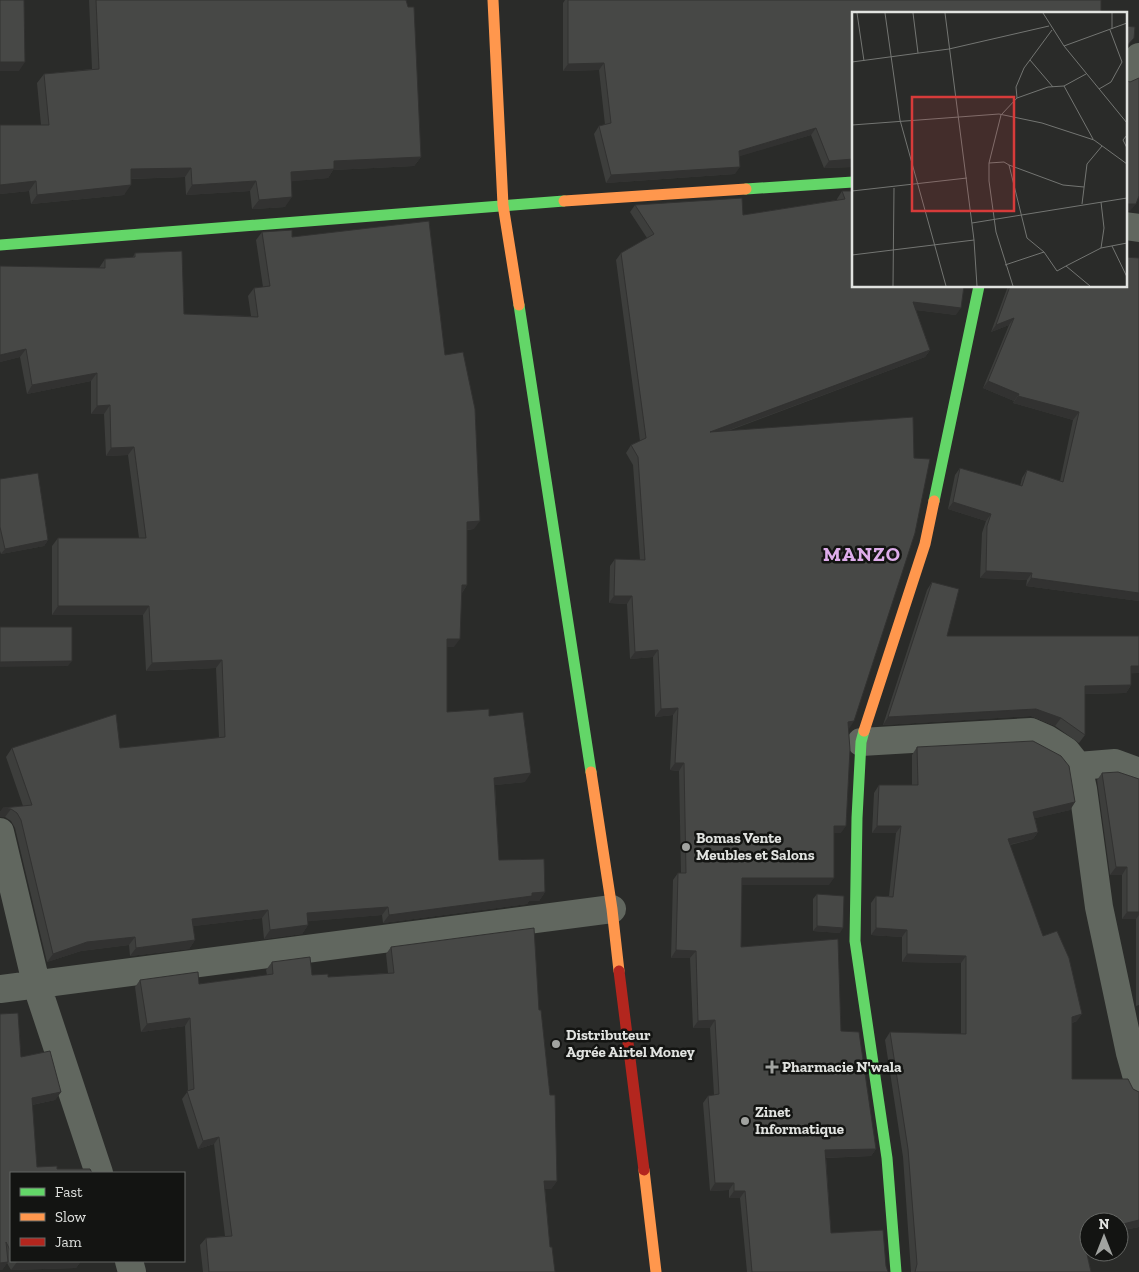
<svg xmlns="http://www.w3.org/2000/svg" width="1139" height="1272" viewBox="0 0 1139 1272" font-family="'Zilla Slab',serif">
  <rect width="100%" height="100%" fill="#2a2b29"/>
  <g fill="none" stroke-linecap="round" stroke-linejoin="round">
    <!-- street -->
    <path stroke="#61675f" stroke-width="28" d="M1125,73L1139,57
      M1125,226L1139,228
      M861,742L1031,732L1047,739L1066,751L1078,766L1083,789L1099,907L1130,1053L1139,1085
      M1078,766L1115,763L1139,772
      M0,832L36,983L99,1173
      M0,989L612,909
      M129,1261L132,1272"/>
    <!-- fast -->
    <path stroke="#63d668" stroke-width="11" d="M746,189L853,182
      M0,245L564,201
      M519,305L591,772
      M934,501L979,286
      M864,731L861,742L857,818L855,941L887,1158L896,1272"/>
    <!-- slow -->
    <path stroke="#ff974d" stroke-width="11" d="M493,0L503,205L519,305
      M564,201L746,189
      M864,731L925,544L934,501
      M591,772L612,909L619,971
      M644,1170L656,1272"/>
    <!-- jam -->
    <path stroke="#b3261e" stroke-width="11" d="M619,971L644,1170"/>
  </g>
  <!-- wall -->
  <path fill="#3d3e3c" d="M89,0H406L421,157L414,166L333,170L328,178L291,181L285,207L252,209L250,191L186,195L185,177L131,179L124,195L31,204L29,191L0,194V125H41L37,83L44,74L92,69Z
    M565,0H1101L853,14V167L824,168L811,135L739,156L735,174L606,183L594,134L599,126L605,125L599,70L563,71V3Z
    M842,191L956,315L916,310L930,350L925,357L728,431L849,729H848L841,833H834L829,885H742L741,947L841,1031L876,1149L871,1156L826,1158L831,1233L886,1266L888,1272H747L740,1198H729V1190L710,1191L703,1103L708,1096L714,1095L710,1028H693L690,958H671L673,880L678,873H681L679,771L670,770L673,715L655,717L653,657L630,659L627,604L609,603L610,566L615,559L640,560L633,465L626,453L631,445L640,441L616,260L621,253L647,238L630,212L635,205L743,215L837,200V199Z
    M262,232L292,237L445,355L474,529L467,530V585L462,593L454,647H447V712L489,716L525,782L495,785L499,860L545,892L539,901H529L527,904L383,923L382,915L308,921V925L302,934L264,939L262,918L193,926L195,940L189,949L130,956L129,945L81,951L47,962L15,828L11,821L5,817H0V812L3,808L23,806L6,757L12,748H120L219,738L216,668L146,671L143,615H52V546L58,538H139L128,455L106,456L104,414H91V381L27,394L20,357L0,362V266L99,268L105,259L133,257L135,253L184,314L251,316L248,296L254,288L263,287L256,240Z
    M1008,286H1125L1139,601L1026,586L1027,580L980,578L982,533L986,521L948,509L955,475L960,468L1020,486L1022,478L1027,470L1060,481L1073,420L1013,403L1014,401L983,388L1009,325L991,332Z
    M0,479L48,540L44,546L1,554L0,551Z
    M932,582L947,636L1131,674V685L1126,693L1085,694V735L1079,743L1055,726L1031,716L883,725L927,590Z
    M917,747L1075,802L1070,810L1035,818L1038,832L1033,839L1010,845L1043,936L1077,1021L1072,1023V1079L1133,1089L1139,1092V1227L1119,1231V1222H1089V1237L1083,1238L1091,1272H911L903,1157L885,1040L890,1032L961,1034V963L902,962V937L871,935V903L876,896H889L896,833H872L874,793L879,785H912V755Z
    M1102,773L1139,779V1005L1136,1006V919H1122V875H1110L1097,780Z
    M817,894L840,933L813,931V899Z
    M391,947L539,1010L557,1181L551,1189H545L550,1247L555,1272H203L200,1245L206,1238L225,1236L214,1144L198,1149L182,1099L188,1091L185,1026L141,1032L135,987L140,980L199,984L267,975L266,970L272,962L312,975L328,977L388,973L386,954Z
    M0,1014L21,1057L61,1092L55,1100L32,1105L11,1173V1261H81L76,1268L11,1270L7,1263L2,1270H0Z"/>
  <!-- shaded-wall -->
  <path fill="#323231" d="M0,62H25L19,71H0Z
    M604,63L599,70L563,71L568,64Z
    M816,128L811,135L734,158L739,151Z
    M421,157L414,166L333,170L328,178L285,182L291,172L334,161Z
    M853,159V167L824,168L829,161Z
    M740,167L735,174L606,183L611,175Z
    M191,168L185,177L124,179L131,169Z
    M36,181L29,191L0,194V185Z
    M256,181L250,191L186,195L192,185Z
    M131,185L124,195L31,204L37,195Z
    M292,197L285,207L252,209L259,200Z
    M1125,204H1136L1130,211H1125Z
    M913,302L961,308L956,315L908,309Z
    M1014,318L1009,325L991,332L996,325Z
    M26,349L20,357L0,362V355Z
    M930,350L925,357L705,439L710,432Z
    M97,373L91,381L27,394L32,385Z
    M988,381L1019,394L1014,401L983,388Z
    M1018,396L1079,412L1073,420L1013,403Z
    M110,405L104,414H91L97,406Z
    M134,447L128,455L106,456L111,448Z
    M953,502L991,514L986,521L948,509Z
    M480,521L474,529L461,530L467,522Z
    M48,540L44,546L1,554L5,549Z
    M986,571L1032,573L1027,580L980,578Z
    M1031,578L1139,593V601L1026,586Z
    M462,585H467L461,594Z
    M614,596H632L627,604L609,603Z
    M58,606H149L143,615H52Z
    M447,639H460L454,647H441Z
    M658,650L653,657L630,659L635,652Z
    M222,660L216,668L146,671L152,663Z
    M72,661L68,666L0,667V662Z
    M1131,666H1139V673L1125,674Z
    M1131,685L1126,693L1080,694L1085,686Z
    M678,708L673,715L655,717L661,709Z
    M1036,709L1061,718L1055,726L1031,716L883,725L888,717Z
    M854,721L849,729H843L848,722Z
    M675,763H684L679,771L670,770Z
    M531,773L525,782L488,786L494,778Z
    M1075,802L1070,810L1028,820L1033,812Z
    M3,808L11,809L5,817H0V812Z
    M834,826H846L841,833H829Z
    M877,826H901L896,833H872Z
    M1038,832L1033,839L1003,846L1008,839Z
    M1116,867H1127L1122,875H1110Z
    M742,878H834L829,885H737Z
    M545,892L539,901H529L527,904L383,923L389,915L532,893Z
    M388,907L382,915L301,922L307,913Z
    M268,910L262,918L186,927L192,919Z
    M1127,912H1139V915L1136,919H1122Z
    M308,925L302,934L264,939L270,930Z
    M817,926L843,928L840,933L813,931Z
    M876,928L907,930L902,937L871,935Z
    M135,937L129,945L81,951L47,962L53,954L87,942Z
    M195,940L189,949L130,956L136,948Z
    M676,950L696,951L690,958H671Z
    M907,954L966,956L961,963L902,962Z
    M1082,1014L1077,1021L1067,1024L1072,1017Z
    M190,1018L185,1026L141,1032L147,1024Z
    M715,1020L710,1028H693L698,1021Z
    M61,1092L55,1100L26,1106L32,1098Z
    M219,1137L214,1144L198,1149L203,1141Z
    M876,1149L871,1156L820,1158L825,1150Z
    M544,1181H557L551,1189H539Z
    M715,1183H734L729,1190L710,1191Z
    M734,1191H745L740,1198H729Z
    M1139,1220V1227L1119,1231V1225Z
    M1089,1231V1237L1077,1239L1082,1232Z
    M57,1261H81L76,1268L11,1270L17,1262Z
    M8,1262L2,1270H0V1263Z"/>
  <!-- building -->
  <path fill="#474846" stroke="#323231" d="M0,0H24L25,62H0Z
    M96,0H406L408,7H414L421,157L334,161V169L291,172L292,197L259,200L256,181L192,185L191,168L131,169V185L37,195L36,181L0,185V125H49L44,74L99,69Z
    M568,0H1101V14H853V159L829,161L816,128L739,151L740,167L611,175L599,126L611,123L604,63L568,64Z
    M1125,26L1135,27L1134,38L1125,48Z
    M1139,78V196L1136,204H1125V80L1130,82Z
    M842,191H853V286H964L961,308L913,302L930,350L710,432L913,417L914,458L930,459L915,533L854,721L848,722L850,750L846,826H834V878H742L741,947L838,939L841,1031L859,1032L876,1149L825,1150L831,1233L883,1230L886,1266L888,1272H752L745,1191H734V1183H715L708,1096L719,1094L715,1020L698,1021L696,951L676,950L678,873H686L684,763H675L678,708L661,709L658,650L635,652L632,596H614L615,559L645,560L638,457L631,445L646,438L621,253L654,234L635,205L742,198L743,215L845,199Z
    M429,221L445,355L463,352L475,409L480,521L467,522V585H462L460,639H447V712L489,709V716L523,712L531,773L494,778L499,860L544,859L545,892L532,893V896L389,915L388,907L307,913L308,925L270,930L268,910L192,919L195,940L136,948L135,937L87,942L53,954L21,820L17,813L11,809L3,808L32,805L12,748L116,714L120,748L225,737L222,660L152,663L149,606H58V538H146L134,447L111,448L110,405L97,406V373L32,385L26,349L0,355V266L105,268V259L135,257V253L182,251L184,314L258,317L254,288L270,286L262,232L292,230V237Z
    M1125,257L1139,258V593L1031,578L1032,573L986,571L987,526L991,514L953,502L960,468L1022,486L1027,470L1063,482L1079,412L1018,396L1019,394L988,381L1014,318L996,325L1010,286H1125Z
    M38,473L48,540L5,549L0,527V479Z
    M932,582L959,589L947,636H1139V666H1131V685L1085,686V735L1061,718L1036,709L888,717Z
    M0,627H72V661L0,662Z
    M1033,741L1061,756L1069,766L1075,802L1033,812L1038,832L1008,839L1043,936L1057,931L1069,958L1082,1014L1072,1017V1079H1128L1133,1089L1139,1092V1220L1119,1225V1222H1089V1231L1082,1232L1091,1272H915L917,1264L908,1149L890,1032L966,1034V956L907,954V930L876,928V896L893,897L901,826H877L879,785H918L917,747Z
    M1118,772L1139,779V912H1127V867H1116L1102,773Z
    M817,894L844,896L843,928L817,926Z
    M534,928L539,1010H541L550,1095H555L557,1181H544L550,1247H552L555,1272H209L206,1238L232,1236L219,1137L203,1141L187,1091L194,1089L190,1018L147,1024L140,980L198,972L199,984L273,974L272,962L310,957L312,975L328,974V977L394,973L391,947Z
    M18,1013L21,1057L50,1051L61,1092L32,1098L37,1167L57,1166V1169H90L92,1173H11V1252L6,1242L8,1262L0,1263V1014Z
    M16,1261H57L17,1262Z"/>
  <!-- markers -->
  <g fill="#a1a3a0" stroke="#131412" stroke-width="2">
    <circle cx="686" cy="847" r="5"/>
    <circle cx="556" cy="1044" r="5"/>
    <path d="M769.5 1059.5h5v5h5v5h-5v5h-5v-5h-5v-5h5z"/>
    <circle cx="745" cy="1121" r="5"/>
  </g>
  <g text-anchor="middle" stroke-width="5" stroke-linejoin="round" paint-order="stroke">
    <!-- poi labels -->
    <g font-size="15" font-weight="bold" fill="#e1e3e0" stroke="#131412" text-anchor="start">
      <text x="696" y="843">Bomas Vente<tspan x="696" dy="17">Meubles et Salons</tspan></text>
      <text x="566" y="1040">Distributeur<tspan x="566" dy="17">Agrée Airtel Money</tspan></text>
      <text x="782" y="1072">Pharmacie N'wala</text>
      <text x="755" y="1117">Zinet<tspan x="755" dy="17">Informatique</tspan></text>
    </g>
    <!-- district labels -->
    <g font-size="20" font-weight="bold" letter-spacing="1" fill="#deadeb" stroke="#131412">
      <text x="862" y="561">MANZO</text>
    </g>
  </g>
  <!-- overview -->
  <g transform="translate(852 12)">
    <rect width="275" height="275" fill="#2a2b29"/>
    <path fill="none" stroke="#737572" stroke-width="1" d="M5,1L12,49M33,1L48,108L94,274M61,1L66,41M93,1L122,228L125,274M191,1L212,34L275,111M260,17V1M212,34L275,11M178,48L201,75M0,50L97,37L197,14M212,74L241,127M247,77L259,70L270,50L258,18M165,86L164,75L172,56L200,18M0,113L147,102L190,111L242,128L275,152M275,123L271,128L275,136M137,151L152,150L157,153L175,226L192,240L205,259L214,254L238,274M157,153L211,173L232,175M0,179L115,166M230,192L235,152L250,134M120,211L275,186M260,234L275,265M249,236L275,231M0,243L122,228M153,253L192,240M214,254L249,236L252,216L249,190M41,274L42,176M161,274L144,220L137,169V151L149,103L165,86L196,75L212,74L234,62"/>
    <path fill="#d73b3a" fill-opacity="0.15" stroke="#d73b3a" stroke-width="2.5" d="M60,85H162V199H60Z"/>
    <rect width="275" height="275" fill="none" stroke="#e1e3e0" stroke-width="2.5"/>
  </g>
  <!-- legend -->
  <rect x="10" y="1172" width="175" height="90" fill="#131412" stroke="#656764"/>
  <rect x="20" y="1188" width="25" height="8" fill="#63d668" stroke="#656764"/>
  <text x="55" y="1197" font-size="15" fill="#e1e3e0">Fast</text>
  <rect x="20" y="1213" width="25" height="8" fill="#ff974d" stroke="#656764"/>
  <text x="55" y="1222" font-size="15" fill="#e1e3e0">Slow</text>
  <rect x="20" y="1238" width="25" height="8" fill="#b3261e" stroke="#656764"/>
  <text x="55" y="1247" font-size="15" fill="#e1e3e0">Jam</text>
  <!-- north arrow -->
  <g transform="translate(1104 1237)"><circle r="24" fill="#131412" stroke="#656764"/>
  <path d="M0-4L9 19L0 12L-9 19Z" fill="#a1a3a0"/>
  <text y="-8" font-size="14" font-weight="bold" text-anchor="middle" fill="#e1e3e0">N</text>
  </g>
</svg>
